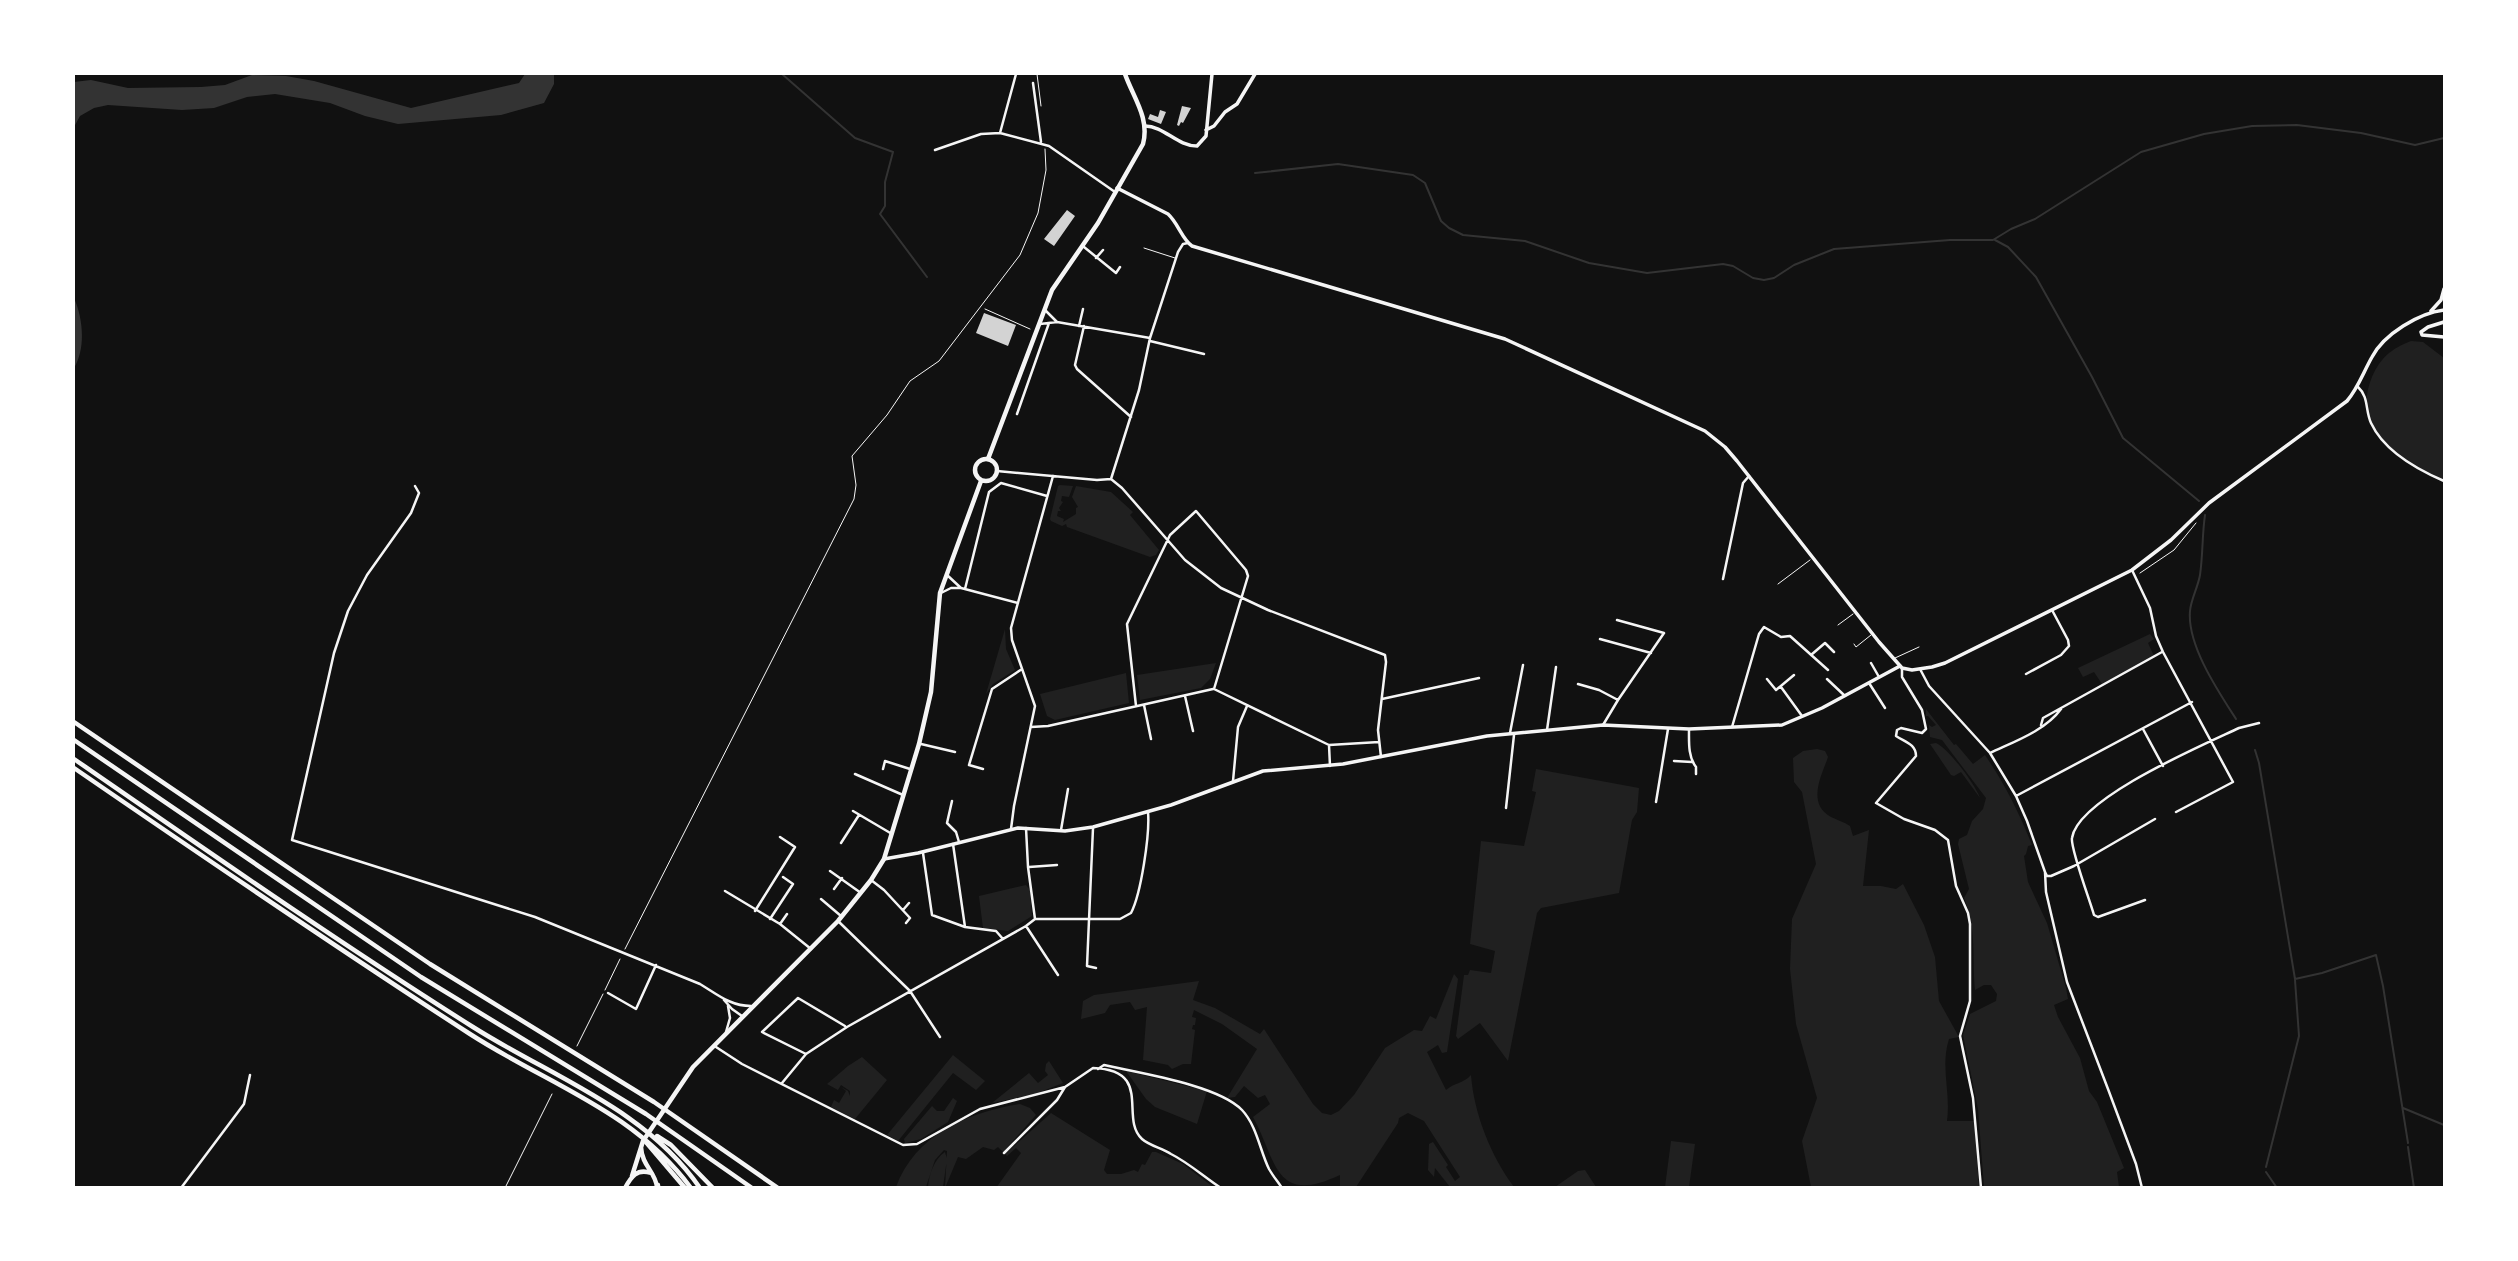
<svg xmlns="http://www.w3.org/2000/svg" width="2518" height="1261" viewBox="0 0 2518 1261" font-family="Lato,sans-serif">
  <rect width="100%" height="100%" fill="#111"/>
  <!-- green -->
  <path fill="#202020" d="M2411,341L2423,342L2444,358V481C2404,460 2349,432 2372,377C2381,357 2391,349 2411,341Z
    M1060,485L1073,486L1069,497L1062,496L1061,501L1063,502L1059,508L1061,511H1058L1057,516L1064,519L1063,522L1076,514V508L1078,507L1072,497L1076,486L1111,492L1133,512L1130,515L1159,550L1156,555L1150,557L1067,527L1066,524L1062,526L1051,521L1050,519L1058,486Z
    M1005,629L1006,649L1015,670L993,684L986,694Z
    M2150,634L2154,639L2148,643L2154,656L2102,684L2094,672L2083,677L2078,668Z
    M1216,663L1210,679L1201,688L1140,700L1137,675Z
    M1126,673L1129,703L1055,720L1047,716L1040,694Z
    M1926,709L1954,745L1956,744L1973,764L1985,755C2004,783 2018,810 2032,845L2028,846L2026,854L2024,856L2028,882L2047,923L2066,988L2068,999L2054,1005L2058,1017L2080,1058L2089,1091L2097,1102L2124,1168L2117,1172L2119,1187H1984L1978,1109L1963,1035L1970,1014L1996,1001L1997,994L1991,985H1984L1975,990C1972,958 1977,929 1964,898L1969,889L1958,844L1959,839L1967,835L1972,821L1983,809L1986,798L1942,740L1930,737L1929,725L1932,727L1936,725L1928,716H1926Z
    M1936,743C1949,749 1975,784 1980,798L1961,772L1954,776L1951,775L1930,744Z
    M1817,749L1825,751L1828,757C1822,775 1806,803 1831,817C1837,820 1844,822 1850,826L1853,836L1869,830L1863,886H1881L1896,889L1903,884L1924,925L1935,957L1939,1001L1959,1037L1949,1039C1940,1067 1951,1092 1947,1121H1974L1979,1187H1811L1802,1141L1817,1098L1796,1024L1790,969L1792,919L1816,864L1802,792L1794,782L1793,758L1803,751Z
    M1536,769L1639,788L1637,812L1632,820L1619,893L1541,908L1537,913L1508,1061L1480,1023L1458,1039L1456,1036L1464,975H1468L1470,970L1491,973L1495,951L1470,944L1481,841L1524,846L1536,792L1532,791Z
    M1026,885L1030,890L1032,916L1008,931L983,928L979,896Z
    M1454,974L1458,979L1447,1052L1442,1053L1438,1045L1427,1052L1446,1090C1454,1083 1464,1083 1471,1075C1474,1114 1491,1156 1514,1187H1450L1435,1168L1434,1177L1428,1170L1429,1144L1433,1142L1448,1165L1446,1167L1455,1181L1460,1177L1424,1121L1408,1113L1399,1118L1398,1123L1356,1187H1340V1175C1274,1206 1277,1161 1253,1117L1270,1104L1265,1095L1258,1098L1244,1086L1235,1097L1227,1098L1257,1049L1222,1024L1194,1010L1192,1017L1196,1018L1195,1025H1193L1192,1029L1195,1030L1191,1064H1183L1172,1069L1168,1065L1143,1060L1147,1007L1135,1010L1130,1002L1110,1005L1105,1013L1081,1019L1083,1001L1094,995L1199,981L1193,1000L1215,1008L1260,1034L1264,1029L1313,1104L1322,1113L1331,1115L1339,1111L1354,1095L1385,1048L1414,1030L1422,1031L1430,1016L1436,1019Z
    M953,1055L985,1081L976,1090L953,1073L898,1141L887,1135Z
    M862,1057L887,1080L855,1119L831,1107L834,1100L839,1103L846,1091L841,1087L848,1091L850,1096V1091L841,1085L838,1090L827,1084L848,1066Z
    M1049,1061L1063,1083L1035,1094L992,1103L1029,1073L1038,1083L1048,1075L1045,1071L1046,1064Z
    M1126,1071L1207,1091L1197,1124L1155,1107L1146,1099Z
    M953,1098L957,1101L948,1122L921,1139L905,1143L904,1139L932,1106L937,1111H944Z
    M1020,1104L1030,1108L1036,1115L1003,1152L998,1147L994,1150L983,1147L966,1159L958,1157L945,1188L947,1151L944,1150L935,1160L926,1187H896C916,1134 967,1113 1020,1104Z
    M1051,1113L1110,1150L1104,1170L1107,1174H1121L1134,1170L1138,1172L1142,1164L1145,1165L1152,1152H1156L1183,1164L1213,1187L996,1188L1021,1153L1016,1148L1007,1156L1005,1154Z
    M1671,1141L1695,1144L1689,1187H1665Z
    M945,1152L947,1159L943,1187H928C929,1175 934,1159 945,1152Z
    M1585,1170L1596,1187H1555L1578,1171Z"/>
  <!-- water -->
  <path fill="#333" d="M525,74H554V84L544,103L501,115L398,124L365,116L330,103L275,94L247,97L214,108L182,110L108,105L94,108L80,116L74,127V82L91,80L128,88L201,87L225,85L252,75L286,76L314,81L411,108L519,83Z
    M74,298C83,318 86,348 74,368Z"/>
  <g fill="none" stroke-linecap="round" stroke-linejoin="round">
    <!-- stream -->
    <path stroke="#333" stroke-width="2" d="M782,74L855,138L893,152L885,182V206L880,214L927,277
      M1255,173L1338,164L1413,175L1425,183L1441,221L1449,228L1463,235L1525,241L1589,263L1647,273L1723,264L1733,266L1753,278L1764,280L1774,278L1794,265L1834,249L1950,240H1993L2011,229L2035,219L2141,152L2204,134L2252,126L2297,125L2361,133L2415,145L2444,138
      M1995,240L2008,247L2036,277L2092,377L2123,438L2199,501
      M2205,515C2202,535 2203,555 2200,575C2198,587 2191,599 2190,611C2187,645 2218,691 2236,719
      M2255,750L2259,763L2295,979L2322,973L2376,955L2383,986L2408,1143
      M2403,1108L2444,1125
      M2408,1147L2414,1188
      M2266,1167L2299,1036L2295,980
      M2266,1172L2277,1188"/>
  </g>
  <!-- building -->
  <path fill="#d3d3d3" d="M1182,106L1191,108L1183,123L1181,122L1179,126L1177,125Z
    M1160,110L1166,112L1161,124L1148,119L1150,114L1158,117Z
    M1067,210L1075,216L1054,246L1044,239Z
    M984,313L1016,325L1008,346L976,333Z"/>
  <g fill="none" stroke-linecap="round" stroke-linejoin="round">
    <!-- path -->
    <path stroke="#f5f5f5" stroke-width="1" d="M1037,74L1041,106
      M2140,573L2174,550L2196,523
      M625,949L854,499L856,485L852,456L887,415L910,381L939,361L1020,255L1038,213L1046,170L1045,149
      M605,990L620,959
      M577,1046L603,994
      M505,1188L552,1094"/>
    <!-- service -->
    <path stroke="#f5f5f5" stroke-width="1" d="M1144,248L1175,258
      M985,309L1030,329
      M1778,584L1810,560
      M1838,625L1853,614
      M1854,644L1856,647L1871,635
      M1895,658L1919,647"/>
    <!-- minor -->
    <path stroke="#f5f5f5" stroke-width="2.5" d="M1033,83L1041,142
      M1000,133L1016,74
      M935,150L981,134L1000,133L1049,146L1115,192
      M1084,247L1116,273L1120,267
      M1096,258L1103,250
      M1045,310L1057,322
      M1040,324L1057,322L1150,338
      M1079,326L1083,309
      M1084,326L1075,365L1077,369L1131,417
      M1150,341L1204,354
      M2358,387C2369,397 2365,410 2371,423C2384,451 2416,469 2444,481
      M1017,414L1049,323
      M997,471L1097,480L1111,479L1139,390L1150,338L1178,252L1183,244L1188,243
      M1111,479L1122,488L1185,560L1221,588L1268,610L1385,655L1386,662L1378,730L1381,757
      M415,486L419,493L411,513L367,575L348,611L334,653L292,840L535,917L700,984C717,994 730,1006 751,1006
      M2132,570L2150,608L2156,636L2163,652L2233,782L2176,812
      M947,575L961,588L1018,603
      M1723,579L1743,483L1749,476
      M965,589L989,492L1001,483L1047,496
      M941,593L951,588H961
      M1600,639L1651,653
      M1811,655L1825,643L1834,652
      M1871,663L1879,677
      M1902,669V677L1922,710L1926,729L1922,733L1901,728L1897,730L1896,736C1905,742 1916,744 1916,756L1876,803L1904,819L1935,830L1948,840L1956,886L1968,913L1970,924V1001L1960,1036L1973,1098L1981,1188
      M1920,669L1929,686L1990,753L2016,796L2027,821L2045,872L2046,892L2067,982L2108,1089L2136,1164L2142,1188
      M2026,674L2061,655L2069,646L2068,640L2052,610
      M1767,679L1776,690L1794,675
      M1827,679L1845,696
      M1869,683L1885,708
      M1578,684L1599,690L1618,700
      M1781,687L1802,716
      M1185,696L1193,731
      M1382,699L1479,678
      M1144,705L1151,739
      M1136,706L1127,624L1170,535L1196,511L1246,570L1248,576L1214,689L1329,745L1379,742
      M1603,725L1618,700L1664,633L1617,620
      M2041,725L2043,718L2162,652
      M1031,727L1048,726L1213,689
      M1732,727L1759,634L1764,627L1781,637L1790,636L1828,670
      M2143,729L2163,766
      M1547,730L1556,667
      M1689,730C1689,742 1688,757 1696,767V774
      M1510,733L1523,665
      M921,744L955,752
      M1329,745L1330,766
      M1990,753C2013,742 2045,731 2061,709
      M1674,761L1692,762
      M883,769L885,761L910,769
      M983,769L969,765L992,689L1022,669
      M855,774L903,795
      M1233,781L1238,727L1247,706
      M2016,796L2192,702
      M952,801L947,823L956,832L959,842
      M1656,802L1668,729
      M1506,808L1514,735
      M853,811L892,834
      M1093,828L1087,966L1096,968
      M1011,829L1014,806L1035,706L1012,640L1011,628L1053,476
      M1061,830L1068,789
      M841,843L859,815
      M953,844L965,927
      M923,853L932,915L965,927L996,931L1003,939
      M1029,867L1057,865
      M830,871L861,893
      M2045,872L2047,876H2051L2074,866L2155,819
      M871,880L884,890L910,918L906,923
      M834,889L842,878
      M725,891L780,924L811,949
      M821,899L841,916
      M2145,900L2098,917L2094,915C2090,901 2070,847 2072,838C2078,798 2203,745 2239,728L2259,723
      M903,910L909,903
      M755,911L795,847L780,837
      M770,919L793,884L783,877
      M1036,919H1120L1131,913C1141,894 1150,834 1148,812
      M838,921L910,991L940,1037
      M780,924L787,914
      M1026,926L1058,975
      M608,993L636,1009L656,965
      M724,1000L732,1009L742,1016
      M726,1032L730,1018L728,1006
      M716,1047L742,1064L903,1145L917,1144L980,1109L1065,1087L1093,1068C1154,1070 1119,1118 1142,1139C1150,1146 1162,1148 1171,1154C1189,1163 1204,1177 1221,1188
      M806,1054L762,1032L798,998L845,1026
      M1098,1069L1104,1065C1139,1073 1218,1085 1242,1110C1257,1126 1260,1151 1269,1169C1273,1176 1278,1182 1282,1188
      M782,1083L806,1054L847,1027L1026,926L1035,919L1028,867L1026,828
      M1004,1153L1057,1100L1065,1087
      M181,1188L244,1104L250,1075"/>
    <!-- tertiary -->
    <path stroke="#f5f5f5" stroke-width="3.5" d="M1145,126C1164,126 1177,146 1197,146L1206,136L1212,74
      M1206,130L1214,126L1225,112L1237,104L1255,74
      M2444,322L2428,327L2421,332L2422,335L2444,337
      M884,859L918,853L1018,828L1065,831L1093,827L1171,805L1263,771L1343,764L1487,736L1603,725L1689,729L1782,725L1822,708L1900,666"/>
    <!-- secondary -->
    <path stroke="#f5f5f5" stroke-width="3.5" d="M1117,188L1168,214C1178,223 1182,239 1192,246L1505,339L1705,431L1725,447L1737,461L1879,642L1902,668L1912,670L1932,667L1945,663L2132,570L2171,540L2209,503L2347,401C2358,388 2363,373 2372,357C2384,334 2419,313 2444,310
      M2431,311L2441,300L2444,289"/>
    <!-- primary -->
    <path stroke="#f5f5f5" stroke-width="4.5" d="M975 470a11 11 0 1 1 22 0a11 11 0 1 1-22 0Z
      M988,459L1052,290L1098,223L1143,144C1150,118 1133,97 1125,74
      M641,1147C642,1166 655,1171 657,1187
      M632,1176L643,1141L693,1067L838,921L871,880L884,859L919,744L931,692L940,593L981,481
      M625,1188C631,1177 637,1168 651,1173"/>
    <!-- trunk -->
    <path stroke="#f5f5f5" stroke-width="4.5" d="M74,759C206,850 338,942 473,1027C552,1077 646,1109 700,1188
      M74,768C205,858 337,948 470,1034C549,1085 633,1110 691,1188
      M657,1136L671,1145L713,1188
      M645,1141L685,1188
      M658,1185V1188"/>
    <!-- motorway -->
    <path stroke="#f5f5f5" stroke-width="4.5" d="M74,722L430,964L654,1102L778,1188
      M74,740L421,977L646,1114L752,1188"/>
  </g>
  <!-- border -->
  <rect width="2518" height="1261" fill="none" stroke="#ffffff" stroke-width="150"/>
</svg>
